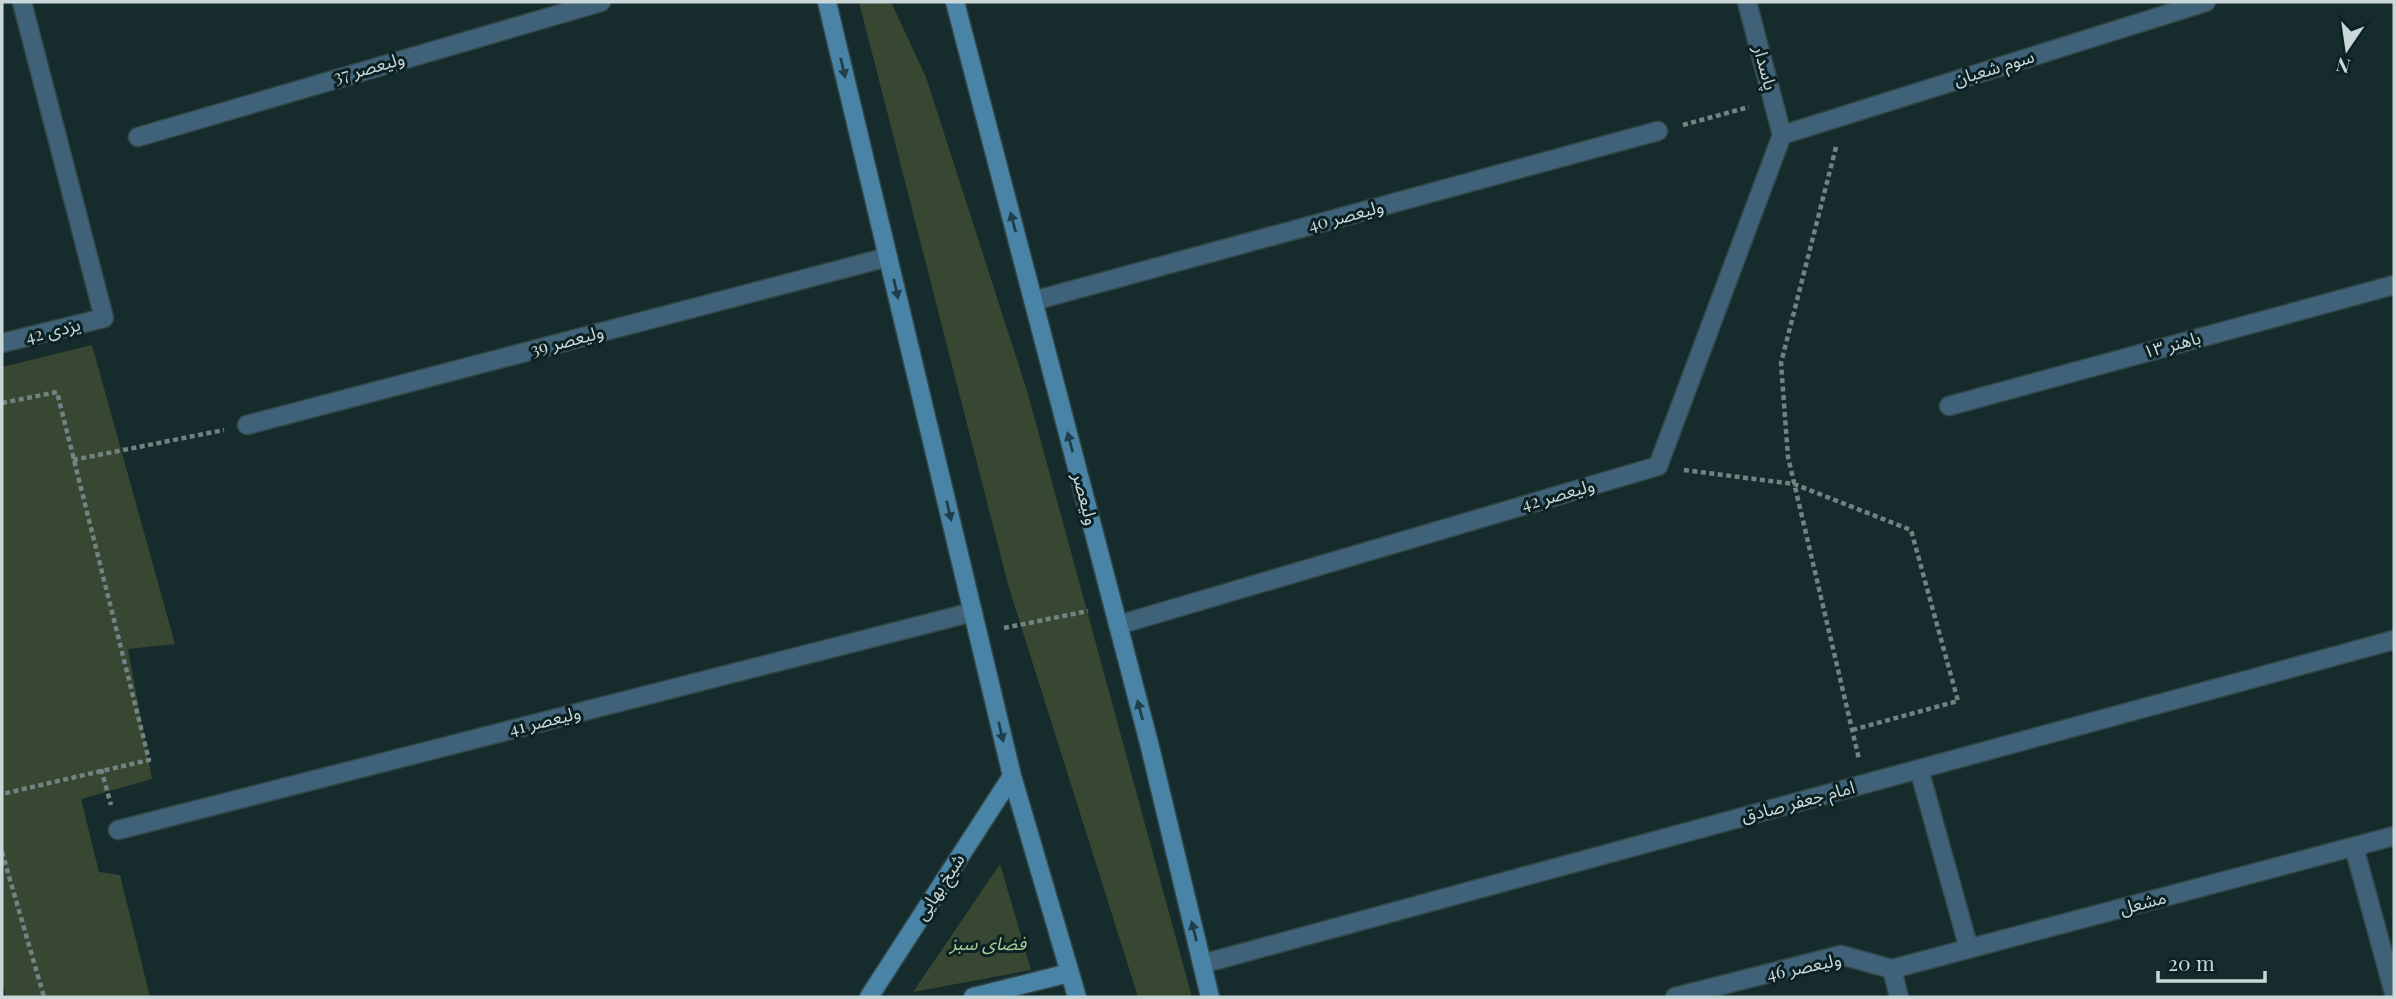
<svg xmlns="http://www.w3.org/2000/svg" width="2396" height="999" viewBox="0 0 2396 999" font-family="'Playfair Display','Noto Sans Arabic',serif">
  <rect width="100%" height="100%" fill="#162b2c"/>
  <!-- green -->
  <path fill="#384731" d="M859,2H891L926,77L1028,394L1192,997H1138L1009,588Z
    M92,345L175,644L128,649L152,779L81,799L99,872L120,875L150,997H6L2,980V367Z
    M1000,864L1031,970L913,992Z"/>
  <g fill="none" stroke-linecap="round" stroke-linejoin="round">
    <defs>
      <path id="street" d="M1747,2L1782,135
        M1782,135L2206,2
        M138,137L601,2
        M1033,301L1658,131
        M2,343L104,318L22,2
        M1949,406L2394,285
        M247,425L888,257
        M1118,625L1658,466L1782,135
        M1919,769L1969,949
        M118,830L973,612
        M2354,847L2394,993
        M1202,964L2394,640
        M1892,969L1899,997
        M1675,997L1841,955L1892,969L2394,836"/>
      <path id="secondary" d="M827,2L1012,776L1077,997
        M955,2L1149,743L1210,997
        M869,997L1012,776
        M973,997L1069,973"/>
    </defs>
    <!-- street casing -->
    <use href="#street" stroke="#334748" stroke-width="21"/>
    <!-- secondary casing -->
    <use href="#secondary" stroke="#334748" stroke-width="21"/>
    <!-- path -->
    <path stroke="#728384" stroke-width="4.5" stroke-dasharray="5 3.5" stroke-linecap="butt" d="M1683,125L1749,107
      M1836,147L1781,363L1788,457L1859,759
      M2,403L57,392L149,760L2,794
      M73,460L224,430
      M1684,470L1794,484L1911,530L1958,701L1852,730
      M1004,628L1088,611
      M101,769L111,805
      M2,852L44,997"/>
    <!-- street -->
    <use href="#street" stroke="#3f6278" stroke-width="18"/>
    <!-- secondary -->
    <use href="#secondary" stroke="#4983a5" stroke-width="18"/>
  </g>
  <!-- one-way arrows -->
  <defs><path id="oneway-solid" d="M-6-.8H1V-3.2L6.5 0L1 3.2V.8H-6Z" transform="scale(1.75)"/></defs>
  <g fill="#1e3e4a">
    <use href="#oneway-solid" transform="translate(843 68) rotate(77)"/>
    <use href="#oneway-solid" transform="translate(1013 222) rotate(-105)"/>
    <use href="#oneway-solid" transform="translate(896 289) rotate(77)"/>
    <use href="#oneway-solid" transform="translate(1070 442) rotate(-105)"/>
    <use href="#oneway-solid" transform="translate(949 511) rotate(77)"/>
    <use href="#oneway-solid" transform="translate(1140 710) rotate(-105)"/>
    <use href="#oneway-solid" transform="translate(1001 732) rotate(77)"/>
    <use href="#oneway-solid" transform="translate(1194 931) rotate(-104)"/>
  </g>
  <g text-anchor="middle" stroke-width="6" stroke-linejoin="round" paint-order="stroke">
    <!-- street labels -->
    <g font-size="18" fill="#cad7d8" stroke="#0c2123">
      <text transform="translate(369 68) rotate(-16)" y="6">ولیعصر 37</text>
      <text transform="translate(1765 68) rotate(75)" y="6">پاسدار</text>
      <text transform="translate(1994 68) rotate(-17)" y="6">سوم شعبان</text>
      <text transform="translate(1346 216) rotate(-15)" y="6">ولیعصر 40</text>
      <text transform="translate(53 331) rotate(-14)" y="6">یزدی 42</text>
      <text transform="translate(567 341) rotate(-15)" y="6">ولیعصر 39</text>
      <text transform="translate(2172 345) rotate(-15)" y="6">باهنر ۱۳</text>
      <text transform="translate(1558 495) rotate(-16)" y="6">ولیعصر 42</text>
      <text transform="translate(1085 499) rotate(75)" y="6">ولیعصر</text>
      <text transform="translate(545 721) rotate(-14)" y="6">ولیعصر 41</text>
      <text transform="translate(1798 802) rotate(-15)" y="6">امام جعفر صادق</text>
      <text transform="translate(940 887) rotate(-57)" y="6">شیخ بهایی</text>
      <text transform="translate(2143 903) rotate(-15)" y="6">مشعل</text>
      <text transform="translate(1804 967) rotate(-12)" y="6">ولیعصر 46</text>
    </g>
    <!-- park labels -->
    <g font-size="18" font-style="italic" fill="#a8ce94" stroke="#0c2123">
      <text x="988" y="950">فضای سبز</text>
    </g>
  </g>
  <!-- border -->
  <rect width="2396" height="999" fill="none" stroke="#cad7d8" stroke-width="7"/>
  <!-- north arrow -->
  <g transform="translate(2347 49) rotate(193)" stroke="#0c2123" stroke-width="5" paint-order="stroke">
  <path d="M0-5L12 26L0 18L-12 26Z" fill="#cad7d8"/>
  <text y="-10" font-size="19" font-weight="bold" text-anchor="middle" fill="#cad7d8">N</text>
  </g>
  <!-- scale -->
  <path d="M2158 971v10h107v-10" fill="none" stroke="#cad7d8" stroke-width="3.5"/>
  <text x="2168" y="971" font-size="21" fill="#cad7d8" stroke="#0c2123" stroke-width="5" paint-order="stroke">20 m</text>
</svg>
